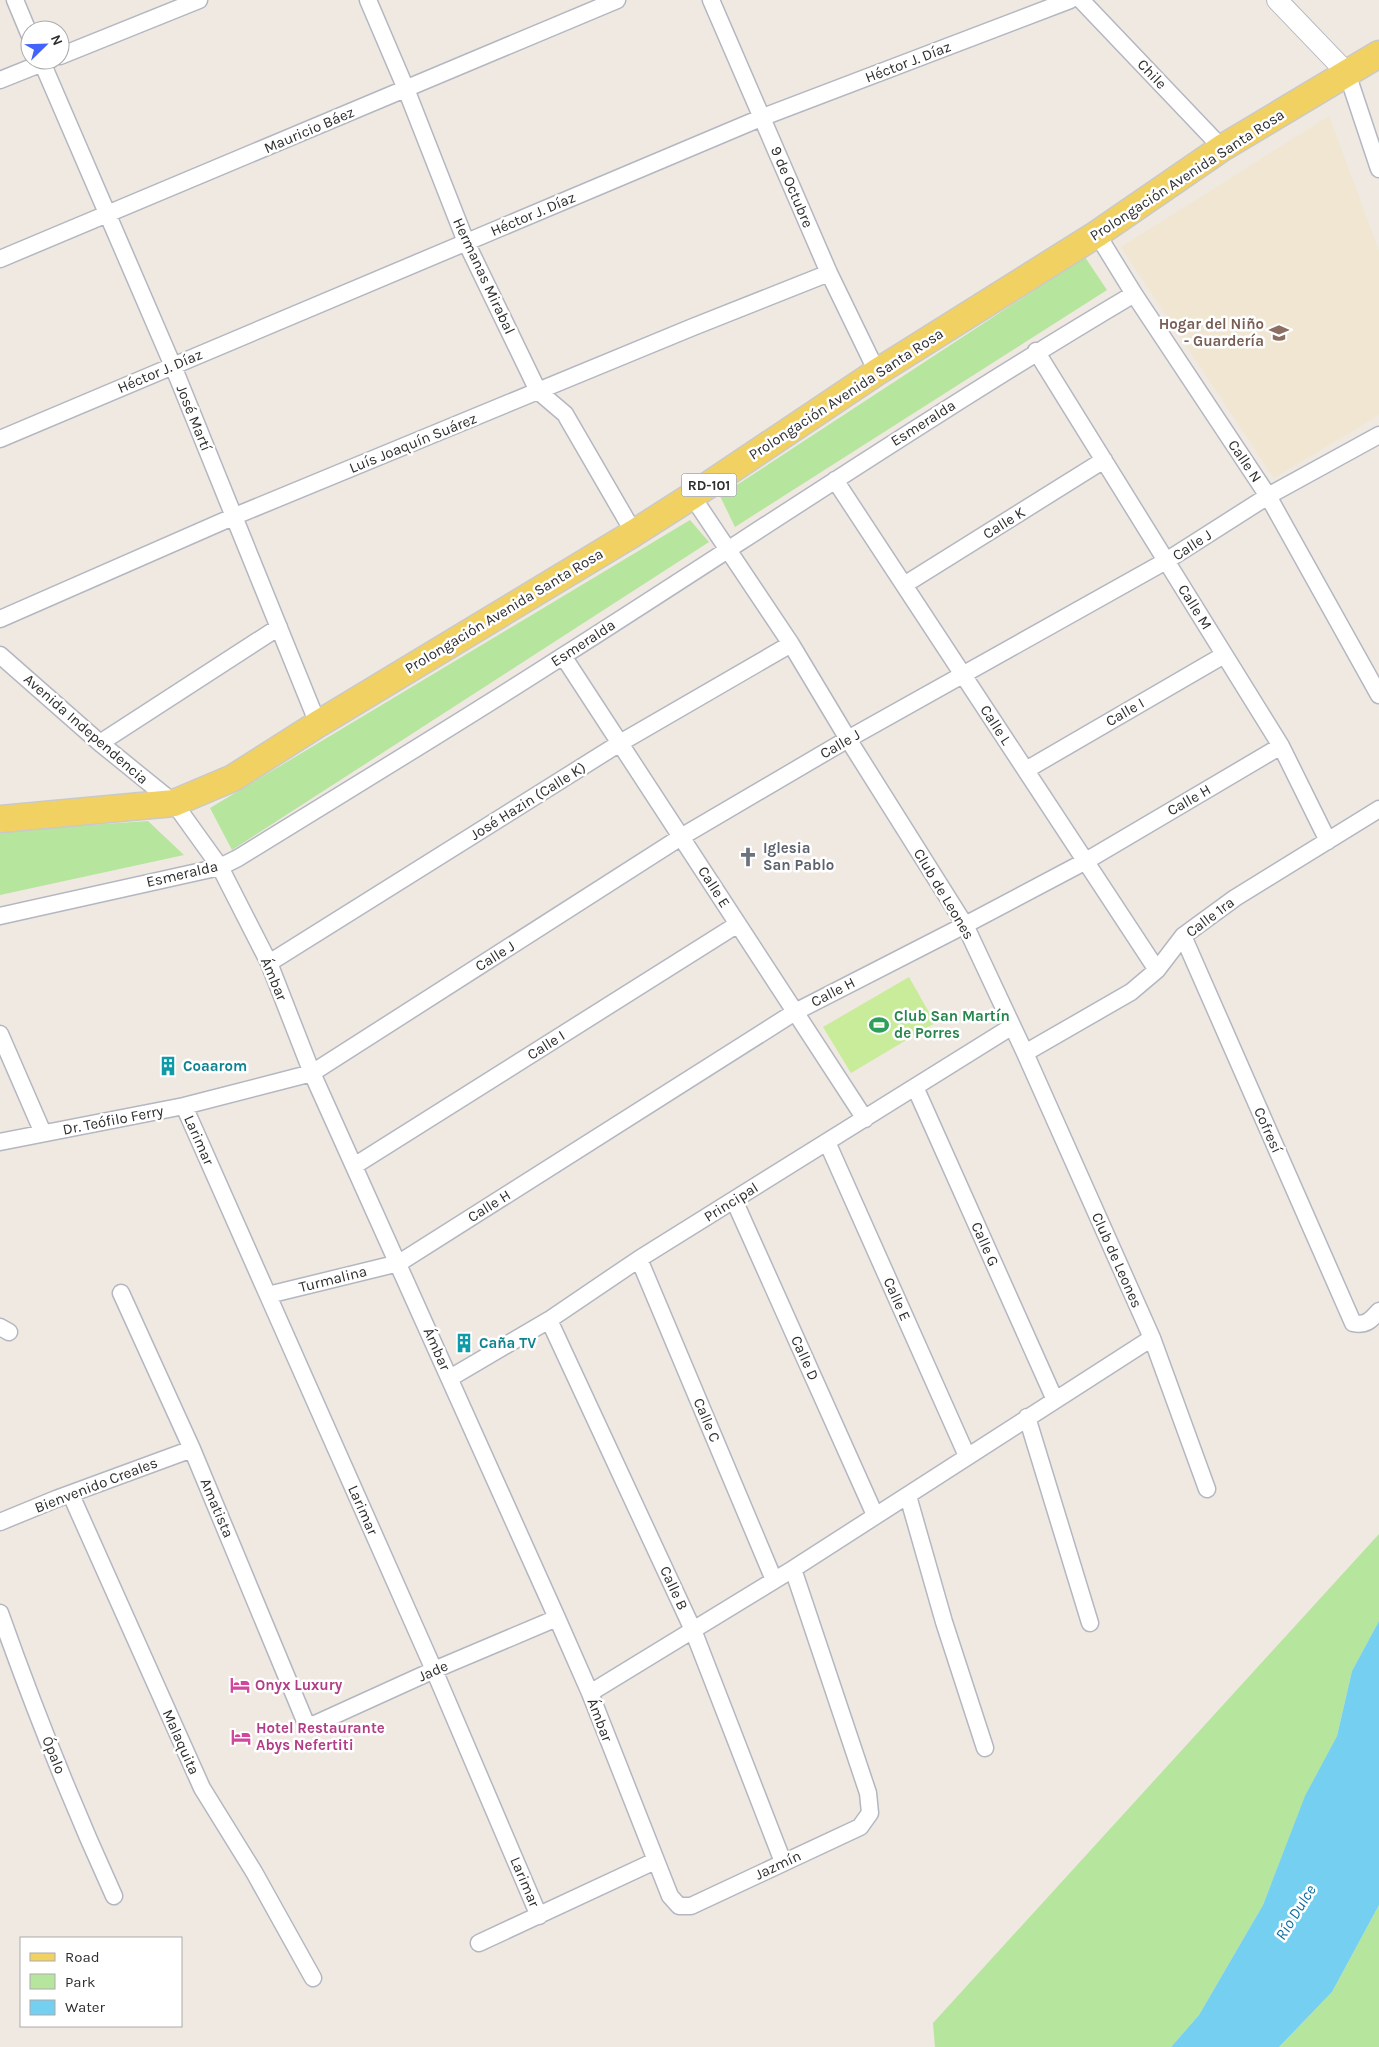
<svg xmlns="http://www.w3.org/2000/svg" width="1379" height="2047" viewBox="0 0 1379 2047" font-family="Karla,sans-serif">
  <rect width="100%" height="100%" fill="#efe9e1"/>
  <!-- education -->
  <path fill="#f0e6d1" d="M1329,116L1379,251V415L1274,478L1121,247Z"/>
  <!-- green -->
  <path fill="#b6e59e" d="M1085,257L1107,290L735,527L720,496Z
    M690,520L709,542L232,850L210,808Z
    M148,821L184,855L0,895V831Z
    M1379,1534V1621L1352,1671L1337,1736L1305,1797L1263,1905L1199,2015L1171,2047H935L933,2023Z
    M1379,1905V2047H1279L1332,1992Z"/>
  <!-- pitch -->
  <path fill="#c9ec9a" d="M909,977L935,1023L851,1073L823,1027Z"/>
  <!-- water -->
  <path fill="#75cff0" d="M1379,1621V1905L1332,1992L1279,2047H1171L1199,2015L1263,1905L1305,1796L1337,1736L1352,1671Z"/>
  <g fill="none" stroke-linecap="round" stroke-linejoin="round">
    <defs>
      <path id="minor" d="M15,0L30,36
        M368,0L406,89L466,242L538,391L565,414L634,533
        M711,0L829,273L877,372
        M1081,0L1222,148
        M60,56L199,0
        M41,60L173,366L318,724
        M1347,73L1379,169
        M0,80L50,60
        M1097,234L1134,294L1268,496L1379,695
        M0,259L617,0
        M1036,351L1281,746L1328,841
        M0,439L763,117L1070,0
        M835,480L1157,970
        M692,496L791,644L848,739L965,925L1025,1053L1152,1338L1207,1489
        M904,585L1104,460
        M0,619L235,516L693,327L829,273
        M0,655L100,743L174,803L220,867L269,963L312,1073L557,1618L590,1693L670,1896L679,1906H691L860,1827L870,1813L868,1793L793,1569
        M563,656L865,1119
        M100,743L279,627
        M1026,770L1224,655
        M0,916L220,867L238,858C346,791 456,725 563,656C753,535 940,409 1134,294
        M1183,936L1353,1323C1366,1326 1371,1320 1379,1311
        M269,963L620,743L791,644
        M0,1034L43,1133
        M1025,1053L1131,992L1157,970L1183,936L1235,898L1379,809
        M915,1087L1055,1400
        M184,1106L434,1670L539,1916
        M0,1142L184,1106L312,1073L681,837L848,739L1166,561L1268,496L1379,435
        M827,1142L967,1456
        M354,1166L738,924
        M734,1200L875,1515
        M639,1259L774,1580
        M121,1293L192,1449L305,1721L313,1725L434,1670L557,1618
        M268,1295L399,1263L795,1012L965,925L1086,861L1281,746
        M549,1320L693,1630L783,1862
        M0,1327L9,1332
        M450,1378L549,1320L639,1259L1011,1027
        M1027,1417L1090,1623
        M71,1495L202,1788L254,1872L313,1978
        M908,1496L944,1622L985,1748
        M0,1522L56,1499L192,1449
        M0,1613C34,1709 72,1804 114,1896
        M590,1693L793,1569L1152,1338
        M479,1943L655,1861"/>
      <path id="tertiary" d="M1277,0L1347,73"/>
      <path id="primary" d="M0,819L174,803L233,778L318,724L634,533L692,496L877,372L1097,234L1222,148L1379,54"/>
    </defs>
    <!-- minor casing -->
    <use href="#minor" stroke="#b4b7c1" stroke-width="19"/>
    <!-- tertiary casing -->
    <use href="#tertiary" stroke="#b4b7c1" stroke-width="22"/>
    <!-- primary casing -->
    <use href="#primary" stroke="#c9c9c9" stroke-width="29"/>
    <!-- minor -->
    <use href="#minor" stroke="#fff" stroke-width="16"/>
    <!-- tertiary -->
    <use href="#tertiary" stroke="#fff" stroke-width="20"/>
    <!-- primary -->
    <use href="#primary" stroke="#f2d163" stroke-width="26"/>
  </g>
  <!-- icons -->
  <defs>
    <symbol id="school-bare" viewBox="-9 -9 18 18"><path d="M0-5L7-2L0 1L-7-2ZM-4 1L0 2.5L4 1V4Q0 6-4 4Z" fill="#8d6e63" stroke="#fff" stroke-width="2.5" paint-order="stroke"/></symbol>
    <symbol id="church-bare" viewBox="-9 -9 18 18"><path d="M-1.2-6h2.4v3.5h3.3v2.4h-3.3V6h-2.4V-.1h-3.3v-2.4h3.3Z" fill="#6b7280" stroke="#fff" stroke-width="2.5" paint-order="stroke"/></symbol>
    <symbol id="stadium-bare" viewBox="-9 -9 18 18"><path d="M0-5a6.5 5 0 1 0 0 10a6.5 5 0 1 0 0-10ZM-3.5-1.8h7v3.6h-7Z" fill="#2e9e5b" stroke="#fff" stroke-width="2.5" paint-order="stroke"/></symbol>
    <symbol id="building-bare" viewBox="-9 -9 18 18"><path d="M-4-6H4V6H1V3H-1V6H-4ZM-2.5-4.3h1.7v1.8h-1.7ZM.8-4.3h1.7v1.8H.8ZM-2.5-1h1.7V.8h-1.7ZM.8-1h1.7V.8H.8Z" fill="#0f9aa8" stroke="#fff" stroke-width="2.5" paint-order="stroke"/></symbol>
    <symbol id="hotel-bare" viewBox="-9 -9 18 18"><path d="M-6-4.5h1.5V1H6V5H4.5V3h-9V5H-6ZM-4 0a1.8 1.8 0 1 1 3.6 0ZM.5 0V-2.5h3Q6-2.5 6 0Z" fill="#d1479c" stroke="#fff" stroke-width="2.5" paint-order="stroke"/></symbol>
  </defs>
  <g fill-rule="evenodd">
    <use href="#school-bare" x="1265" y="319" width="28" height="28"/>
    <use href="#church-bare" x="734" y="843" width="28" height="28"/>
    <use href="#stadium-bare" x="865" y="1011" width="28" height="28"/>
    <use href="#building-bare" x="154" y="1052" width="28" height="28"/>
    <use href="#building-bare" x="450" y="1329" width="28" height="28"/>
    <use href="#hotel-bare" x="226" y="1671" width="28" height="28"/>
    <use href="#hotel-bare" x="227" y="1723" width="28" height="28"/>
  </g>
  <g text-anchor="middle" stroke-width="5" stroke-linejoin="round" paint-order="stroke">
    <!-- shield labels -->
    <rect fill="#fff" stroke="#6d6d6d" stroke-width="1" x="681.5" y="473.5" width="55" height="23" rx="4"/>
    <g font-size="14" font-weight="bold" fill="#2e2e2e">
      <text x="709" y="490">RD-101</text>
    </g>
    <!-- street labels -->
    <g font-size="15" fill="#2e2e2e" stroke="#fff">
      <text transform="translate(908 62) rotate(-21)" y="5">Héctor J. Díaz</text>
      <text transform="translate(1152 74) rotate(46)" y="5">Chile</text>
      <text transform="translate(309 130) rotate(-23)" y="5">Mauricio Báez</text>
      <text transform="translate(1187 175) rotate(-33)" y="5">Prolongación Avenida Santa Rosa</text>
      <text transform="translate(792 187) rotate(67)" y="5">9 de Octubre</text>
      <text transform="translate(533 214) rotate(-23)" y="5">Héctor J. Díaz</text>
      <text transform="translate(484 276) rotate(65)" y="5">Hermanas Mirabal</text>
      <text transform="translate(160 371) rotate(-23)" y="5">Héctor J. Díaz</text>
      <text transform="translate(846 394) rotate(-33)" y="5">Prolongación Avenida Santa Rosa</text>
      <text transform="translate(194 418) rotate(68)" y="5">José Martí</text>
      <text transform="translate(923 423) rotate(-32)" y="5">Esmeralda</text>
      <text transform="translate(413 443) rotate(-22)" y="5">Luís Joaquín Suárez</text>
      <text transform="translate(1245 461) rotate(56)" y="5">Calle N</text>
      <text transform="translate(1004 523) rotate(-32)" y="5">Calle K</text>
      <text transform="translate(1192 545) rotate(-33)" y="5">Calle J</text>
      <text transform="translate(1195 607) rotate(58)" y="5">Calle M</text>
      <text transform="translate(504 611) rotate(-31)" y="5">Prolongación Avenida Santa Rosa</text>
      <text transform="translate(583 643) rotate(-33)" y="5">Esmeralda</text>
      <text transform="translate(1125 712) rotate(-30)" y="5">Calle I</text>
      <text transform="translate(996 725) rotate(57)" y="5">Calle L</text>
      <text transform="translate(86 729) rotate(41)" y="5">Avenida Independencia</text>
      <text transform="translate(840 744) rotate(-30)" y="5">Calle J</text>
      <text transform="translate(1189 800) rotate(-30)" y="5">Calle H</text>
      <text transform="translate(528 801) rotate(-32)" y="5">José Hazin (Calle K)</text>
      <text transform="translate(182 874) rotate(-13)" y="5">Esmeralda</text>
      <text transform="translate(714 887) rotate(57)" y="5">Calle E</text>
      <text transform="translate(944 894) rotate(59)" y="5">Club de Leones</text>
      <text transform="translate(1210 917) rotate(-37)" y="5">Calle 1ra</text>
      <text transform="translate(495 956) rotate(-32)" y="5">Calle J</text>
      <text transform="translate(274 979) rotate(67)" y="5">Ámbar</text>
      <text transform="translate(833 992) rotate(-27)" y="5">Calle H</text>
      <text transform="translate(546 1045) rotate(-32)" y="5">Calle I</text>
      <text transform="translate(113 1120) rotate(-11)" y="5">Dr. Teófilo Ferry</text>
      <text transform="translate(1268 1130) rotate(66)" y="5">Cofresí</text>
      <text transform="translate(199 1140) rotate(66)" y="5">Larimar</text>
      <text transform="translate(731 1202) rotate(-32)" y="5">Principal</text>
      <text transform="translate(489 1206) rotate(-32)" y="5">Calle H</text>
      <text transform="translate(985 1244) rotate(66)" y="5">Calle G</text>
      <text transform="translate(1117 1260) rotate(66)" y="5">Club de Leones</text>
      <text transform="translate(333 1279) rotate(-14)" y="5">Turmalina</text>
      <text transform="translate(897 1299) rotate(66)" y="5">Calle E</text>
      <text transform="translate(437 1349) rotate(66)" y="5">Ámbar</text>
      <text transform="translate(805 1358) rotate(66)" y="5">Calle D</text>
      <text transform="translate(707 1420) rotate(67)" y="5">Calle C</text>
      <text transform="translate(96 1485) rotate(-21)" y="5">Bienvenido Creales</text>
      <text transform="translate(217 1508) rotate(67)" y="5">Amatista</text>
      <text transform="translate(363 1510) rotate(66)" y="5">Larimar</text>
      <text transform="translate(674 1588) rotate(65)" y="5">Calle B</text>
      <text transform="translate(433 1671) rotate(-24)" y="5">Jade</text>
      <text transform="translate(600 1720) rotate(69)" y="5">Ámbar</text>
      <text transform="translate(181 1742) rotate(66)" y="5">Malaquita</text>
      <text transform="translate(54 1755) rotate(68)" y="5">Ópalo</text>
      <text transform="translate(778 1865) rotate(-25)" y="5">Jazmín</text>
      <text transform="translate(525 1882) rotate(67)" y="5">Larimar</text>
    </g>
    <!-- education labels -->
    <g font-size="15" font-weight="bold" fill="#785e54" stroke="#fff" text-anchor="end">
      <text x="1264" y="329">Hogar del Niño<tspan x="1264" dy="17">- Guardería</tspan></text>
    </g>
    <!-- worship labels -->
    <g font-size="15" font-weight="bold" fill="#5b616d" stroke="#fff" text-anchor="start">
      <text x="763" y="853">Iglesia<tspan x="763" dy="17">San Pablo</tspan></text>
    </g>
    <!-- leisure labels -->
    <g font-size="15" font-weight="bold" fill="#27864d" stroke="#fff" text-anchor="start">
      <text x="894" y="1021">Club San Martín<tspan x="894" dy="17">de Porres</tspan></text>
    </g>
    <!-- culture labels -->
    <g font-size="15" font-weight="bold" fill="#0d838f" stroke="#fff" text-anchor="start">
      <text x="183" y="1071">Coaarom</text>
      <text x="479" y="1348">Caña TV</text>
    </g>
    <!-- hotel labels -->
    <g font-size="15" font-weight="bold" fill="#b23c85" stroke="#fff" text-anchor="start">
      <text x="255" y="1690">Onyx Luxury</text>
      <text x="256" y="1733">Hotel Restaurante<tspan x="256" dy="17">Abys Nefertiti</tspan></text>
    </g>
    <!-- water labels -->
    <g font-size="16" font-style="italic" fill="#0d6fa3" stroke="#fff">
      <text transform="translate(1295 1912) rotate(-58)" y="6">Río Dulce</text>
    </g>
  </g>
  <!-- legend -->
  <rect x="20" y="1937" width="162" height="90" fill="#ffffff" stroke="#ababab"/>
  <rect x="30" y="1953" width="25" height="8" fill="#f2d163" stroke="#ababab"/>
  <text x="65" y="1962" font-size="15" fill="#2e2e2e">Road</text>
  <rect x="30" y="1974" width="25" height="15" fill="#b6e59e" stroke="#ababab"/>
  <text x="65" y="1987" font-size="15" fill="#2e2e2e">Park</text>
  <rect x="30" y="2000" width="25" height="15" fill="#75cff0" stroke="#ababab"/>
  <text x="65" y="2012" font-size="15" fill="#2e2e2e">Water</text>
  <!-- north arrow -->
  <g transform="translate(45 45) rotate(67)"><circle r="24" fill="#ffffff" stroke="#ababab"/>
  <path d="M0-4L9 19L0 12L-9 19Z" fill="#4264fb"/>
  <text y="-8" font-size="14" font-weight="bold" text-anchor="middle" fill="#2e2e2e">N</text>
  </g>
</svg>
